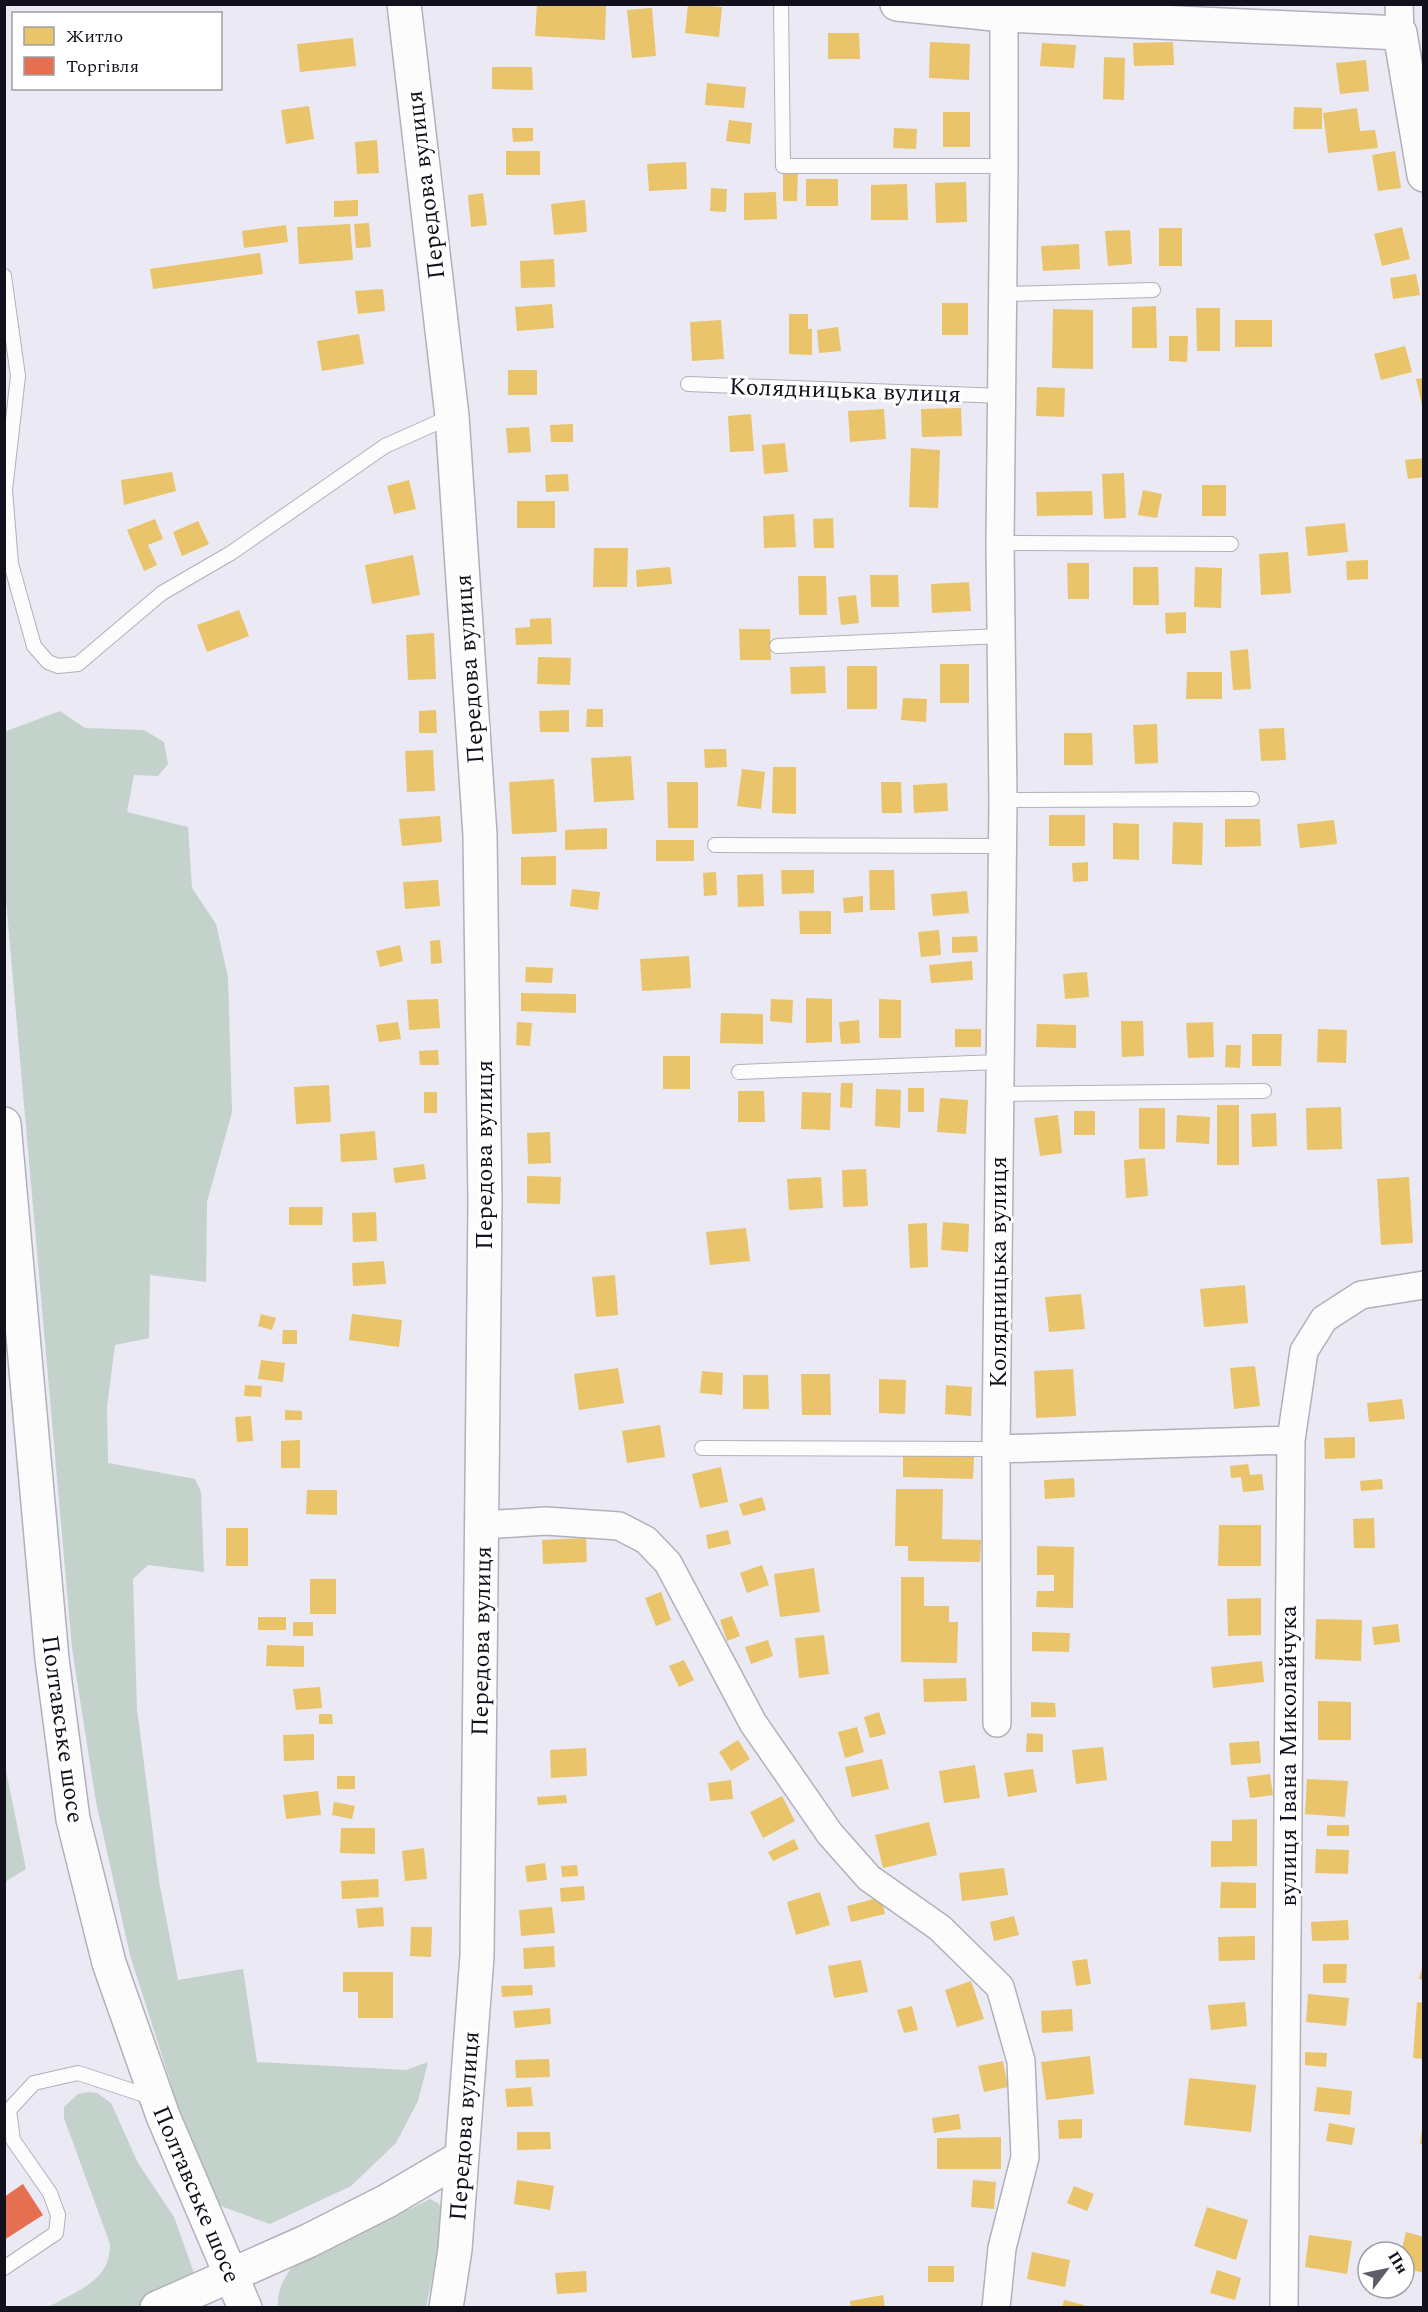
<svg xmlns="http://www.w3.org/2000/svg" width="1428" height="2312" viewBox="0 0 1428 2312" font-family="Spectral,serif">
  <rect width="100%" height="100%" fill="#eae9f4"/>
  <!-- green -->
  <path fill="#c3d2cb" d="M60,711L85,728L144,730L164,742L168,764L158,776L134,775L127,812L188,827L192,888L216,924L228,977L232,1112L207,1202L206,1282L150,1275L149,1338L115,1345L107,1407L108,1463L195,1479L201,1492L204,1572L148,1565L133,1579L137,1709L159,1881L178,1980L243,1969L257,2062L406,2070L428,2062L418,2101L396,2143L351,2186L270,2224L218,2205L178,2106L130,1955L96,1802L72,1648L5,889L4,732Z
    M4,1761L26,1869L5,1882H4Z
    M88,2092L97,2093L111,2103L138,2163L174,2217L194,2273L181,2292L154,2307L47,2308C75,2291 111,2282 110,2244L64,2118V2107L78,2094Z
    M430,2199L438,2203L443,2211L433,2275L426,2307H278C277,2291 283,2280 292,2267Z"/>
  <!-- homes -->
  <path fill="#e9c46a" d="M537,4H606L605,40L535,36Z
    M688,4L722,7L719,37L685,33Z
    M652,8L656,56L632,58L627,10Z
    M828,33H859L860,59H828Z
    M353,38L356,66L300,72L297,44Z
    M930,42L970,44L969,80L929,78Z
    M1173,42L1174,65L1134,66L1133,43Z
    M1042,43L1076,45L1074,68L1040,66Z
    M1104,57L1125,58L1124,100L1103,99Z
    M1366,60L1369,91L1340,94L1336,63Z
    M492,67H532L533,90L492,89Z
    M707,83L746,87L744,108L705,105Z
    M309,106L314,139L286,144L281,110Z
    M1294,107L1322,108V129H1293Z
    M1357,108L1360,131L1375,130L1378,148L1328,153L1323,113Z
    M943,112H970V147H943Z
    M729,120L752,123L750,144L726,141Z
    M512,128H533V141L513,142Z
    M894,128L917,129L916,149L893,148Z
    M377,140L379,173L357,174L355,142Z
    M506,151H540V175H506Z
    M1395,151L1401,188L1378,191L1372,155Z
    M686,162L687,189L649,191L647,164Z
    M783,172H798L797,201H783Z
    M806,179H838V206H806Z
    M966,182L967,222L936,223L935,183Z
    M907,184L908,220H871V185Z
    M711,188L727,189L726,212L710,211Z
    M776,192L777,219L744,220V193Z
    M483,193L487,225L471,227L468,195Z
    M358,200V216L334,217V201Z
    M585,200L587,232L554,235L551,204Z
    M369,223L371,247L356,248L354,224Z
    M350,224L353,260L299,264L297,227Z
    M286,225L288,242L244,248L242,231Z
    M1402,227L1410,259L1382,266L1374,234Z
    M1159,228H1182V266H1159Z
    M1130,230L1132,264L1108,266L1105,231Z
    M1079,244L1080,269L1043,271L1041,246Z
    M260,253L263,274L153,289L150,269Z
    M554,259L555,287L521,288L520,261Z
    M1416,274L1420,295L1393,299L1390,278Z
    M383,289L385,311L358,314L355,291Z
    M942,303H968V335H942Z
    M552,304L554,328L517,331L515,307Z
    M1156,306L1157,348H1132V307Z
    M1196,308H1220V351H1197Z
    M1053,309L1093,310V369L1052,368Z
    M789,314H808V329H812V355L789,354Z
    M721,320L724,359L692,361L690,322Z
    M1235,320H1272V347H1235Z
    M838,327L841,351L819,353L817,330Z
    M359,334L364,364L322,371L317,341Z
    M1169,336H1188L1187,362L1169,361Z
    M1405,346L1412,372L1381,380L1374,354Z
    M508,370H537V395H508Z
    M1424,378V409H1423L1416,379Z
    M1037,387L1065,388L1064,417L1036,416Z
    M961,408L962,436L922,437L921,409Z
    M884,409L886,439L850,442L848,411Z
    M751,414L754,451L730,452L728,416Z
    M573,424V442H551L550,425Z
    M529,427L531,452L508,453L506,428Z
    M785,443L788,472L764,474L762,445Z
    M911,448L940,450L938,508L909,507Z
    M1424,458V477L1408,479L1405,460Z
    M172,472L176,491L124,505L121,480Z
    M1124,473L1126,518L1104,519L1102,474Z
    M568,474L569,491L546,492L545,475Z
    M409,480L416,509L394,514L387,486Z
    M1202,485H1226V516H1202Z
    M1143,490L1162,494L1157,518L1138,515Z
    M1092,491L1093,515L1037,516L1036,492Z
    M517,501H555V528H517Z
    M794,514L796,547L764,548L763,516Z
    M833,518L834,548H814L813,519Z
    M155,519L163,539L148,545L157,565L144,571L127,530Z
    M198,521L209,544L182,556L173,532Z
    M1345,523L1348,552L1308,556L1305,527Z
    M594,548H628L627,587H593Z
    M1288,552L1291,593L1261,595L1259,554Z
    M413,555L420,595L372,604L365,565Z
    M1368,560V579L1347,580L1346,561Z
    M1067,563H1089V599H1068Z
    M670,567L672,584L637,587L636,570Z
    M1133,567H1158L1159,605H1133Z
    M1195,567L1222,568L1221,608L1194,607Z
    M870,575H898L899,607H871Z
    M798,576H826L827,615H799Z
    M969,582L971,611L932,613L931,584Z
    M856,595L859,623L841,625L838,597Z
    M239,610L249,636L207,652L197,625Z
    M1186,612V633L1166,634L1165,613Z
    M551,618L552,644L516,645L515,628L530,627V619Z
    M739,629H770L771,660H740Z
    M434,633L436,679L408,680L406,635Z
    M1248,649L1251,689L1233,690L1230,651Z
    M538,657L571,658L570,685L537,684Z
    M940,664H969V703H940Z
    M825,666L826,693L791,694L790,667Z
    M847,666H877V709H847Z
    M1187,672H1222V699H1186Z
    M903,698L927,699L926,722L901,720Z
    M587,709H603V727H586Z
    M436,710L437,733H419V711Z
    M569,710V732H540L539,711Z
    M1157,724L1158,763L1135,764L1133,725Z
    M1284,728L1286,760L1261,761L1259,729Z
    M1064,733H1092L1093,765H1064Z
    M704,749H726L727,767L705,768Z
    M433,750L435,791L407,792L405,751Z
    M631,756L634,800L594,802L591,758Z
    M773,767H796V814L772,813Z
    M742,769L765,772L761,809L737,806Z
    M554,779L557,832L512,834L509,782Z
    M667,782H698V828H668Z
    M881,782H901L902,813H882Z
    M947,783L948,811L914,813L913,785Z
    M1049,815H1085V846H1049Z
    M440,816L442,842L402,846L399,819Z
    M1225,819H1260L1261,846L1225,847Z
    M1334,820L1337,844L1300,848L1297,824Z
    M1173,822L1203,823L1202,865L1172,864Z
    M1113,823L1139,824V860L1113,859Z
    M607,828V849L565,850V830Z
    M656,840H694V861H656Z
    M556,856V885H521V857Z
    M1088,862V881L1073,882L1072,863Z
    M781,870H814V893L782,894Z
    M869,870H894L895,910H870Z
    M716,872L717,895L704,896L703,873Z
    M763,874L764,906L738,907L737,875Z
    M438,880L440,906L405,909L403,882Z
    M572,889L600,892L598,910L570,906Z
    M967,891L969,913L933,916L931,894Z
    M863,896V912L844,913L843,898Z
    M799,911H831V934H800Z
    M939,930L941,955L921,957L918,932Z
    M977,936L978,952L952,953V937Z
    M440,940L442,963L431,964L430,941Z
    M400,945L403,961L380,967L376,951Z
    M689,956L691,988L642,991L640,959Z
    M972,961L973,980L931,983L929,965Z
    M526,967L553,968L552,983L525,982Z
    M1087,972L1089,997L1065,999L1063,974Z
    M521,993L576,994V1013L521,1011Z
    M806,998L832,999V1042L806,1043Z
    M438,999L440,1028L409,1030L407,1000Z
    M771,999L793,1000L792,1023L770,1021Z
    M879,999L901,1000V1038H879Z
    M721,1013L763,1014V1044L720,1043Z
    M859,1020L860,1043L841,1044L839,1022Z
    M1121,1021H1143L1144,1056L1122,1057Z
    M398,1022L401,1039L379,1042L376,1025Z
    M517,1022L532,1023L530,1046L516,1045Z
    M1213,1022L1214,1057L1188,1058L1186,1023Z
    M1037,1024L1076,1025V1048L1036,1047Z
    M955,1029H981V1047H955Z
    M1318,1029L1347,1030L1346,1063L1317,1062Z
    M1252,1034H1282L1281,1066H1252Z
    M1226,1045H1241L1240,1068L1225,1067Z
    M438,1050L439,1065H420L419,1051Z
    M663,1056H690V1089H663Z
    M841,1083H853L852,1108L840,1107Z
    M329,1085L331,1122L296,1124L294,1087Z
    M908,1088H924V1112H908Z
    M876,1089L901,1090L900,1128L875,1126Z
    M738,1091H764L765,1122H738Z
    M424,1092H437V1113H424Z
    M802,1092L831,1093L830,1130L801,1129Z
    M940,1098L968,1100L966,1134L937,1132Z
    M1217,1105H1239V1165H1217Z
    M1341,1107L1342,1149L1307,1150L1306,1108Z
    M1139,1108H1165V1149H1139Z
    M1074,1111H1095V1135H1074Z
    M1276,1113L1277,1146L1252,1147L1251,1114Z
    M1058,1115L1062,1153L1040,1156L1034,1118Z
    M1177,1115L1210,1117L1209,1144L1176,1142Z
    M375,1131L377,1160L341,1162L340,1134Z
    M550,1132L551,1163L528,1164L527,1133Z
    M1145,1158L1148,1196L1126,1198L1124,1160Z
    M424,1164L426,1179L395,1183L393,1168Z
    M866,1169L868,1206L843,1207L842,1170Z
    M527,1176L561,1177L560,1204L527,1203Z
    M821,1177L823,1208L789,1210L787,1179Z
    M1409,1177L1413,1243L1381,1245L1377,1179Z
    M289,1207H323L322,1225H289Z
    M376,1212L377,1241L353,1242L352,1213Z
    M943,1222L969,1224L968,1252L941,1250Z
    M927,1223L928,1267L910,1268L908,1224Z
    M746,1228L750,1261L710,1265L706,1232Z
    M384,1261L386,1284L353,1286L352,1263Z
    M615,1275L618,1315L596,1317L592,1277Z
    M1245,1285L1248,1323L1204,1327L1200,1289Z
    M1081,1294L1085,1329L1049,1332L1045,1297Z
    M261,1314L276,1318L272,1330L258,1326Z
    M352,1314L402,1320L399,1347L349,1340Z
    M283,1330H297V1344H282Z
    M261,1360L285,1363L283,1382L258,1379Z
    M1255,1366L1260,1406L1234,1409L1230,1368Z
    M618,1368L624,1403L579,1410L574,1374Z
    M1073,1369L1076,1416L1036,1418L1034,1371Z
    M702,1371L723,1373L722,1395L700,1393Z
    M801,1374H830L831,1415H802Z
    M743,1375H768L769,1409H743Z
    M879,1379L906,1380L905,1414L879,1413Z
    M245,1385L262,1386L261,1397L244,1396Z
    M946,1385L972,1387L971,1416L945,1414Z
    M1402,1399L1405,1419L1369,1422L1367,1403Z
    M285,1410L302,1411V1420H285Z
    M251,1416L253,1441L237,1442L235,1417Z
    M660,1425L665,1457L627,1463L622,1431Z
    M1355,1437V1458L1325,1459L1324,1438Z
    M300,1440V1468H281V1441Z
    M903,1455L974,1457L973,1479L903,1477Z
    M1248,1464L1250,1475L1262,1474L1264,1490L1243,1492L1241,1477L1231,1478L1230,1466Z
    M721,1467L728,1502L700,1508L692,1474Z
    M1074,1478L1075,1497L1045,1499L1044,1480Z
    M1382,1479L1383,1489L1361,1491L1360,1481Z
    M896,1489H943L942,1539L981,1540L980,1562L908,1561V1546H895Z
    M307,1490H337V1515L306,1514Z
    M762,1497L766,1510L743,1516L739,1504Z
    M1374,1518L1375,1548H1354L1353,1519Z
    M1219,1525H1261V1566H1218Z
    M226,1528H248V1566H226Z
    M728,1530L731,1544L708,1549L706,1535Z
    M586,1538L587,1562L543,1564L542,1540Z
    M1037,1546L1074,1547L1073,1608L1036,1607L1037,1591H1054V1575H1037Z
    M762,1565L769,1585L747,1593L740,1573Z
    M814,1568L820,1612L780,1617L774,1574Z
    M901,1577H924V1606H949V1622H958L957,1663L901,1662Z
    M310,1579H336V1614H310Z
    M661,1592L671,1620L656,1626L645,1598Z
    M1261,1598V1635L1228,1636L1227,1599Z
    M732,1616L740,1636L727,1641L720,1620Z
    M258,1617H286V1630H258Z
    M1316,1619L1362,1620L1361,1661L1315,1659Z
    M293,1622H313V1636H293Z
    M1398,1624L1400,1642L1374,1645L1372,1627Z
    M1032,1632L1070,1633L1069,1652L1032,1651Z
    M824,1635L829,1674L799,1678L795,1638Z
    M768,1640L773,1656L751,1664L745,1647Z
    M267,1645L304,1646V1667L266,1666Z
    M684,1660L694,1680L679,1687L669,1666Z
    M1262,1661L1264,1682L1213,1688L1211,1667Z
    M966,1678L967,1701L924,1702L923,1679Z
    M320,1687L322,1708L296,1710L293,1689Z
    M1318,1701L1351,1702V1740H1318Z
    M1031,1702L1055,1703L1056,1717H1031Z
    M879,1712L886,1734L870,1738L864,1717Z
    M319,1714H332L333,1724H319Z
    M857,1727L864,1752L845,1758L838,1732Z
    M1027,1733L1043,1734V1752H1026Z
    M314,1734V1760L284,1761L283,1735Z
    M738,1740L750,1759L731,1771L719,1752Z
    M1259,1741L1261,1763L1231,1765L1229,1743Z
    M1103,1747L1107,1780L1076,1784L1072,1750Z
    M586,1748L587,1776L551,1778L550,1750Z
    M882,1759L889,1789L852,1797L845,1767Z
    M975,1765L980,1798L944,1803L939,1771Z
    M1033,1769L1037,1792L1008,1797L1004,1773Z
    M1270,1774L1273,1795L1250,1798L1247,1777Z
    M337,1776H355V1789H337Z
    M1307,1779L1348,1781L1345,1817L1305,1814Z
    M731,1780L733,1799L710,1801L708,1783Z
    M318,1791L321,1815L286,1819L283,1795Z
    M566,1795L567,1803L538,1805L537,1797Z
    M782,1796L795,1821L763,1838L750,1812Z
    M334,1802L355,1806L352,1819L332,1815Z
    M1257,1819V1866L1211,1867V1841H1232V1820Z
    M929,1822L937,1855L883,1868L875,1835Z
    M1327,1825H1349V1836H1327Z
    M341,1828H375V1854L340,1853Z
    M794,1839L799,1849L773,1861L768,1852Z
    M424,1848L427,1879L405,1881L402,1851Z
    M1316,1849L1349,1850L1348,1874L1315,1873Z
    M545,1863L547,1880L527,1882L525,1866Z
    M577,1865L578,1876L562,1877L561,1866Z
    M1004,1868L1008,1895L962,1901L959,1873Z
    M378,1879L379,1897L342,1899L341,1881Z
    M1221,1882L1256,1883V1908H1220Z
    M584,1886L585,1900L561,1902L560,1888Z
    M820,1892L830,1925L796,1935L787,1902Z
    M881,1897L885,1914L851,1922L847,1906Z
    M383,1907L384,1926L358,1928L356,1909Z
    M552,1907L555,1933L521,1936L519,1910Z
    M1014,1916L1019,1935L994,1941L990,1922Z
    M1348,1920L1349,1940L1312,1941L1311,1922Z
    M411,1927H432L431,1957L410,1956Z
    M1255,1936V1960L1219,1961L1218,1937Z
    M554,1946L555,1967L524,1969L523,1948Z
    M1087,1959L1091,1984L1076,1986L1072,1961Z
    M861,1960L868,1992L834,1998L828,1966Z
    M1323,1964H1347L1346,1983H1323Z
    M1423,1964H1424V1980L1419,1979Z
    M343,1972H393V2018H358V1992H343Z
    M971,1981L984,2019L957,2027L945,1990Z
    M532,1985L533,1995L502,1997L501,1986Z
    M1308,1994L1349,1998L1346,2026L1306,2022Z
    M1245,2002L1247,2026L1211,2030L1208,2005Z
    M1417,2002L1424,2003V2059L1413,2058Z
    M912,2006L918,2030L904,2033L897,2010Z
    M550,2008L551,2024L515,2028L513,2011Z
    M1072,2009L1073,2031L1042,2033L1041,2011Z
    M1305,2052L1327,2053L1326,2067L1305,2065Z
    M1090,2056L1094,2094L1046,2100L1041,2062Z
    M549,2059L550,2077L516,2078L515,2060Z
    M1003,2061L1008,2087L984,2092L978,2066Z
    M1189,2078L1256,2085L1251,2132L1184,2125Z
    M531,2087L533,2106L507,2107L505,2089Z
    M1317,2087L1352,2091L1350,2115L1314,2111Z
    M959,2114L961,2129L934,2133L932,2118Z
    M1082,2119V2138L1059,2139L1058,2120Z
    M1329,2123L1355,2128L1352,2145L1326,2141Z
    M1422,2129H1424V2145L1420,2144Z
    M517,2132H550L551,2149L517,2150Z
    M1001,2137V2169H937V2138Z
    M517,2180L554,2186L550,2210L514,2204Z
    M973,2180L996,2182L994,2209L971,2207Z
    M1074,2186L1094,2194L1087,2211L1067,2203Z
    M1207,2207L1248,2220L1236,2260L1194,2246Z
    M1406,2232L1424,2237V2273L1404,2268V2252H1401Z
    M1309,2235L1352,2241L1347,2274L1305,2267Z
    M1032,2252L1070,2260L1065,2287L1027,2279Z
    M928,2266H954V2282H928Z
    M1217,2270L1241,2278L1235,2300L1210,2293Z
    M586,2271L587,2292L557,2294L555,2273Z
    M883,2295L885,2308H851L850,2301Z
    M1064,2300L1084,2305V2308H1062Z"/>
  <!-- shops -->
  <path fill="#e76f51" d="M23,2184L43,2215L4,2240V2197Z"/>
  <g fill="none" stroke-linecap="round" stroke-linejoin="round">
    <defs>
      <path id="lane" d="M781,4L783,166H1004
        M4,276L18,376L5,490L11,564L34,646L48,662L58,666L78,664L162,593L231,553L385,446L452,416
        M1003,294L1153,290
        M688,384L1002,396
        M1000,543L1231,544
        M777,646L1001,636
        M1003,800L1252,799
        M715,845L1000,846
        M739,1072L999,1062
        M999,1094L1264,1091
        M702,1448L996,1449
        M4,2268L56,2233L58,2215L50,2193L13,2140L9,2110L34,2083L78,2073L154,2098"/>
      <path id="street" d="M1399,4L1400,33
        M996,1449L1291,1440
        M483,1525L546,1521L619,1526L646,1540L668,1563L753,1723L830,1834L869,1878L940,1928L1000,1987L1021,2061L1025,2157L1002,2248L996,2308
        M997,1723L996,1449L1003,800L1000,543L1004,166V4
        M1284,2308L1291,1440L1304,1351L1324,1319L1361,1295L1424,1285"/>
      <path id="secondary" d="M404,4L452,416L480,835L485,1202L477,1956L455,2249L446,2308
        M897,4L1004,15L1400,33L1424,175
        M157,2308L308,2241L387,2201L462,2157"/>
      <path id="primary" d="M4,1124L52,1659L73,1819L109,1963L163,2116L245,2308"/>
    </defs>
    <!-- lane casing -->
    <use href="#lane" stroke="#b1b0bb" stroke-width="16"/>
    <!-- street casing -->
    <use href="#street" stroke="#b1b0bb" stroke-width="30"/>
    <!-- secondary casing -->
    <use href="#secondary" stroke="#b1b0bb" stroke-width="36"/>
    <!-- primary casing -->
    <use href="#primary" stroke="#b1b0bb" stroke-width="36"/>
    <!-- lane -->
    <use href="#lane" stroke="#fcfcfd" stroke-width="14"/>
    <!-- street -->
    <use href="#street" stroke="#fcfcfd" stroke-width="27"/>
    <!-- secondary -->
    <use href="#secondary" stroke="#fcfcfd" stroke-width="33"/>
    <!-- primary -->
    <use href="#primary" stroke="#fcfcfd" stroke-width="33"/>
  </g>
  <g text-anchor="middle" stroke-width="6" stroke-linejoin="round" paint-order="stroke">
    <!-- street labels -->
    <g font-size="24" fill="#12101c" stroke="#fff">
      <text transform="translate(425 185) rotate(-97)" y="8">Передова вулиця</text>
      <text transform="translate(845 390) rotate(2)" y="8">Колядницька вулиця</text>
      <text transform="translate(469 669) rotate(-94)" y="8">Передова вулиця</text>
      <text transform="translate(484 1155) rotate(-90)" y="8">Передова вулиця</text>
      <text transform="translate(998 1272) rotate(-90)" y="8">Колядницька вулиця</text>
      <text transform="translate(481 1641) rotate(-89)" y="8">Передова вулиця</text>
      <text transform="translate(63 1729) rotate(82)" y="8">Полтавське шосе</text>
      <text transform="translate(1288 1756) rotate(-90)" y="8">вулиця Івана Миколайчука</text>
      <text transform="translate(464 2126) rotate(-86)" y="8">Передова вулиця</text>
      <text transform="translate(197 2194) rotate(67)" y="8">Полтавське шосе</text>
    </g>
  </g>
  <!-- border -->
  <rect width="1428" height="2312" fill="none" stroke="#12101c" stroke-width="12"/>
  <!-- legend -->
  <rect x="12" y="12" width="210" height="78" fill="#ffffff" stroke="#a09fa4" stroke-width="1.5"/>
  <rect x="24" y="27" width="30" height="18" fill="#e9c46a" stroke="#a09fa4" stroke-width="1.5"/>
  <text x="66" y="42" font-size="18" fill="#12101c">Житло</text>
  <rect x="24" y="57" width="30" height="18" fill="#e76f51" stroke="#a09fa4" stroke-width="1.5"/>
  <text x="66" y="72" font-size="18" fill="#12101c">Торгівля</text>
  <!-- north arrow -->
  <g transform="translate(1386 2270) rotate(58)"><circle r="28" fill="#ffffff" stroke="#a09fa4" stroke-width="1.5"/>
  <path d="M0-4.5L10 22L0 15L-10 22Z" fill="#5e5c68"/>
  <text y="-9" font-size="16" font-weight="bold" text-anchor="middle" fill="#12101c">Пн</text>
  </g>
</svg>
